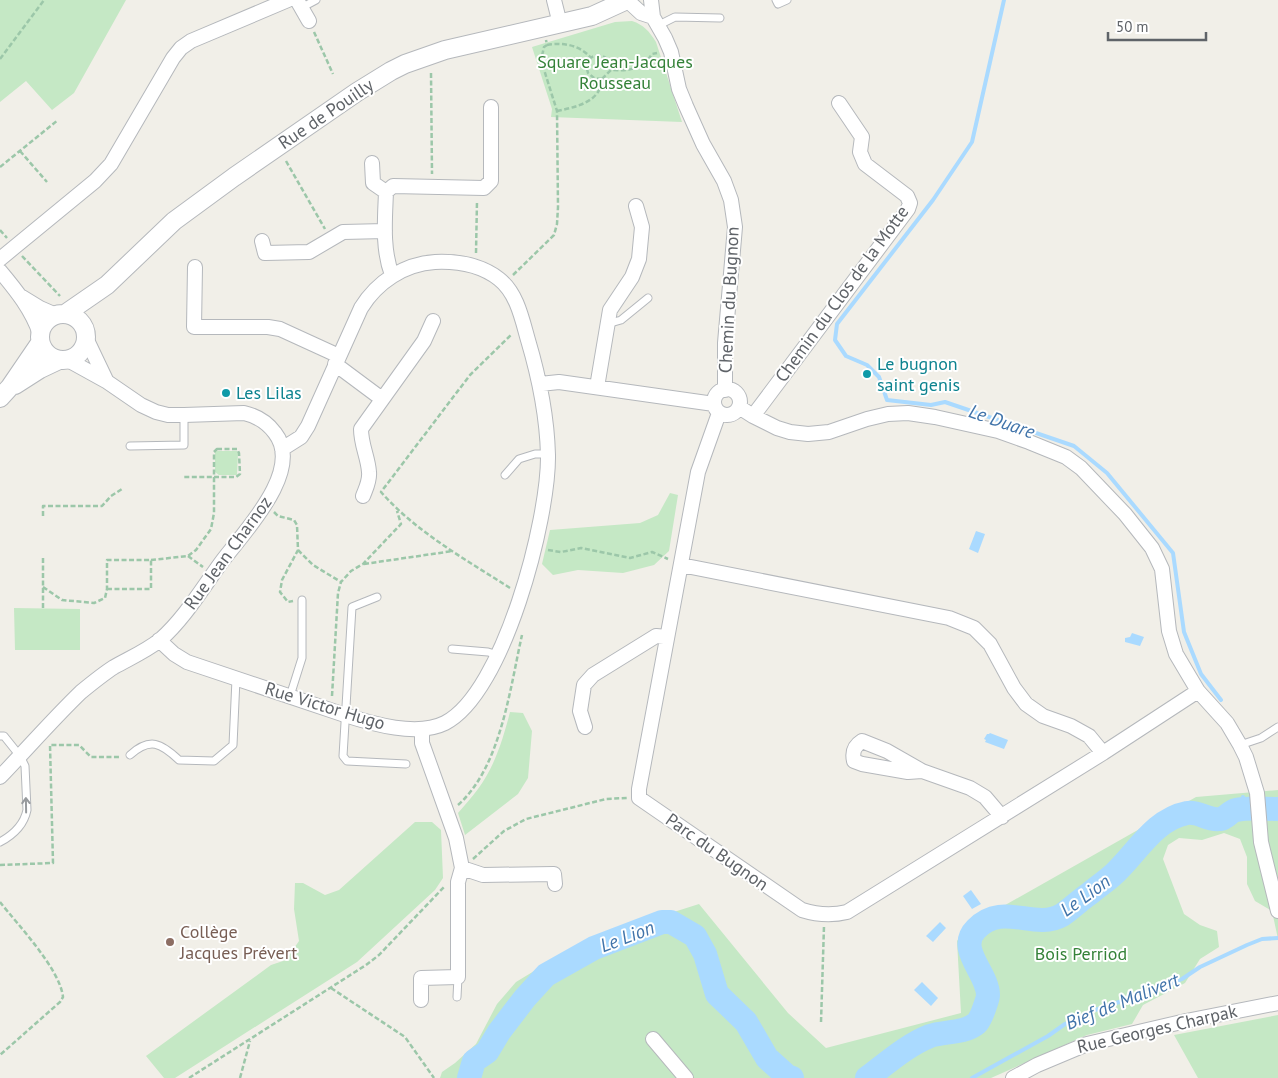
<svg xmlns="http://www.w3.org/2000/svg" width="1278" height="1078" viewBox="0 0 1278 1078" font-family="'PT Sans',sans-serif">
  <rect width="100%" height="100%" fill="#f1efe8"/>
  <!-- green -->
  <path fill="#c5e8c5" d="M0,0H126L74,93L52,110L26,81L0,102Z
    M632,21C644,25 649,31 656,42L682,122L551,117L552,109L532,47L615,22Z
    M217,451H237L238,453L237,475H219L215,472V452Z
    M670,493L678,495L669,551L654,565L623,573L578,570L553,575L542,564L550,530L640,523L658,515Z
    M14,608L80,609V650H15Z
    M510,712L523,713L532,731L528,778L518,794L465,835L458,813C465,805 472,797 478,789C495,766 503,739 510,712Z
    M1278,790V939L1272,911L1255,901L1247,884V857L1240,839L1224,833L1202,840L1179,838L1168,845L1163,859L1184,914L1200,925L1217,931L1219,947L1200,959L1185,983L1143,1005L1132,1024L1087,1035L991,1078H440L442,1072L455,1063L476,1044L497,1004L516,982L567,951L611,932L699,904L788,1013L826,1048L961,1013L957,941L970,925L1196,797Z
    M415,822H432L441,830L443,878L435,890L357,962L175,1078H164L146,1056L271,965L286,960L299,941L294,909L295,883H303L325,895L339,890Z
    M1278,1015V1078H1198L1174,1035Z"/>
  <!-- water -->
  <path fill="#aadaff" d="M976,531L985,534L978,553L969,549Z
    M1132,633L1144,637L1140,646L1125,642V638L1130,637Z
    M990,733L1008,740L1004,749L985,742L986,740L984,739L987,734H989Z
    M971,890L981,904L972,909L963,896Z
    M940,922L946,928L933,942L926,936Z
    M922,982L938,998L931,1006L914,990Z"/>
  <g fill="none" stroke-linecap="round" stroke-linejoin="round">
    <!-- stream -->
    <path stroke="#aadaff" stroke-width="4" d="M1004,0L972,142L933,200L837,324L835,340L846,356L867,365L879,377L887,400L931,405L945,402L1074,446L1107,473L1173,553L1184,632L1201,674L1221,700
      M1238,809L1243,797
      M972,1078L1048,1036L1065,1024L1095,1010L1161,988L1182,979L1200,967L1247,945L1262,939L1278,938"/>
    <!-- river -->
    <path stroke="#aadaff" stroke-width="24" d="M469,1078L474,1061L487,1052L499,1032L525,998L546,975L594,948L662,922H671L695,936L705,954L717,994L746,1022L767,1058L787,1076L792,1078
      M867,1078C886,1064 907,1045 930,1036C944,1031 964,1034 977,1023C981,1018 983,1012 985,1006C986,1003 988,998 988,995C988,973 956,949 976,929C1003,901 1034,931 1062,915C1071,909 1080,900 1089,894C1098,886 1110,879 1118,870C1139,849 1156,819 1187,813C1199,811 1208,821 1220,819C1227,818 1230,811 1236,810C1249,807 1265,809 1278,809"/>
    <defs>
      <path id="service" d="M776,0L778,4L787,0
        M301,8L316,0
        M659,25L675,17L720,18
        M607,324L621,320L648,298
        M130,446L184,445V415
        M505,475L519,459L535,454H548
        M377,597L352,607L343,756L347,761L406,764
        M452,649L488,652L498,655
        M290,696L302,658V600
        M0,736H4L20,756L25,766L27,810C24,825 13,835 0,842
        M1240,745L1261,738L1278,727
        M130,755C150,737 161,743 179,760L214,761L233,745L236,679
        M457,997L458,977"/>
      <path id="minor" d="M297,0L309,21
        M554,0L560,24
        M627,0L641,13L653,17
        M651,0L653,17L665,38L671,52L679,89L686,106L703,144L724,181L731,200L735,227L725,343V390
        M372,163L373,183L386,192
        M262,241L265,253L309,252L343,232L385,231
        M0,259L95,181L111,164L173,58L181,48L191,41L288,0
        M195,267L194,327H268L280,329L339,356
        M0,271C16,290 32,310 40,334
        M392,275C382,249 385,219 386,192L393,186L484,188L491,181V107
        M22,297L40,308L56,315
        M86,338L106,380
        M335,364L382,399
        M540,384L559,382L714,404
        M597,387L610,310L632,277L639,259L642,227L636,206
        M714 402a13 13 0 1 1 26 0a13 13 0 1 1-26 0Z
        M739,407L753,416L777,428L790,432L808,434L829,432L867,419L888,414L908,413L935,417L998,431L1029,442L1066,457L1081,468L1125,514L1152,548L1162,569L1169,631L1176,654L1198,691L1227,723L1240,745L1246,757L1257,793L1261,842L1278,911
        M719,413L698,472L639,789V798L802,910C818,915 831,916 847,912L1103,753L1198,691
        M753,416L908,209L910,203L907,196L865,164L860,152L862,137L839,103
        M363,496C366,488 370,481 369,472C368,457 361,445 361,429L424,341L433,321
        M681,565L949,618L974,628L990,644L1014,688L1026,704L1043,716L1071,726L1089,736L1103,753
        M159,640L174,654L187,662L345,715C373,724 417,737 445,723C504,693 549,518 548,455C547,416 539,377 528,340C522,319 517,293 499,279C481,265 458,261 435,262C404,264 377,282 361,308L308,426L301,437L282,449
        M585,727L580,711L584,685L593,675L656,636L667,637
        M922,771L887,751L862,741C854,746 852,752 854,761L862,764L908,772L922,771L970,788L985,797L1002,817
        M0,777C27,749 53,719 81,692C92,683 103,674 114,667C130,658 146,651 160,640C185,618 203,587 223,560C245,531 304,470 275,433C267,422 257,416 244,413L184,415H168L156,412L141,405L106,381L68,360
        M462,868L483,875L554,874L555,884
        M421,1000V978L458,977V882L462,868L456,838L422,743V730
        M653,1039L686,1078
        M1013,1078L1037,1065L1087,1044L1186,1021L1278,1003"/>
      <path id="tertiary" d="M65,314L107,285L174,221L234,177L357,92L391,71L405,64L445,50L592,16L627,0
        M40 337a23 23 0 1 1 46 0a23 23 0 1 1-46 0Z
        M15,385L40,369L59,360
        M0,398L10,387L40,343"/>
    </defs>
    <!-- service casing -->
    <use href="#service" stroke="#b5b8bc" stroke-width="9"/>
    <!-- minor casing -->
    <use href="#minor" stroke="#b5b8bc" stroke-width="16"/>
    <!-- tertiary casing -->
    <use href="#tertiary" stroke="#b5b8bc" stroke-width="20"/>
    <!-- path -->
    <path stroke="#9cc7a9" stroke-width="2.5" stroke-dasharray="5 2.5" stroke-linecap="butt" d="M314,32L333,74
      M547,45C563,42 580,45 591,58
      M0,59L44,0
      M431,73L432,174
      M602,79L594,78L588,73C581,50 612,50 611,70
      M557,111C576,107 601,102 602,79L611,70C628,71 642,70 652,54L657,53
      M20,151L47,182
      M286,161L325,229
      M0,167L58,120
      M0,230L7,238
      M476,253L477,201
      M22,256L60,296
      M513,275L554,235L557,224L558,207L557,111L541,60L544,47L547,45L546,40
      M217,449H237L239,453L240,474L236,477H214V452Z
      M274,512L278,516L294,520L297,525L298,550L282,580L280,592L288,602L293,601
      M43,516V506H102L111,496L122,489
      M298,550L313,565L341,582
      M548,550L561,552L581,548L630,558L652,552L668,559
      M188,556L203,567
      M43,558V609
      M151,560L188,556L196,550L211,529L214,513V477H184
      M364,564L453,551
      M43,587L62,600L94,603L105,598L107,589V560H151V589H107
      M510,588C465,559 416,532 381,492L470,375L512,334
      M332,696L338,593L341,582L351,571L363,564L401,524L397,511
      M458,805C501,767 510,688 522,635
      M473,859L504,831L526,819L606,799L627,798
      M0,865L53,863L50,745H79L91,757H121
      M0,902C18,925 60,969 63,997L60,1002L0,1055
      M331,988L405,1037L434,1078
      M821,1022L824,926
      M189,1078L366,965L379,955L444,887
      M240,1078L250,1041"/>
    <!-- service -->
    <use href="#service" stroke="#fff" stroke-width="7"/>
    <!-- minor -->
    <use href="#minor" stroke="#fff" stroke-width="14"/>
    <!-- tertiary -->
    <use href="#tertiary" stroke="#fff" stroke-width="18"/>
  </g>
  <!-- one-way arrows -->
  <defs><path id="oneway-shaft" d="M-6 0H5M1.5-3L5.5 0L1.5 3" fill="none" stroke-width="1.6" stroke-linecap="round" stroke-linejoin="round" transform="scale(1.25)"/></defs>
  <use stroke="#979a9d" href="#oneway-shaft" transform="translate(26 805) rotate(-91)"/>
  <!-- markers -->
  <g fill="#0f9aa8" stroke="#fff" stroke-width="2">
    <circle cx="867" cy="374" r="5"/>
    <circle cx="226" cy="393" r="5"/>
  </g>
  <circle fill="#8d6e63" stroke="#fff" stroke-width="2" cx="170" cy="942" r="5"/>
  <g text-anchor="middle" stroke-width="4" stroke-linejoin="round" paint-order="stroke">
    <!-- park labels -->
    <g font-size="18" fill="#348238" stroke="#fff">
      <text x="615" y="68">Square Jean-Jacques<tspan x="615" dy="21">Rousseau</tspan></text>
      <text x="1081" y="960">Bois Perriod</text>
    </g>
    <!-- street labels -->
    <g font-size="18" fill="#5f6368" stroke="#fff">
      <text transform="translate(326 114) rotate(-34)" y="6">Rue de Pouilly</text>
      <text transform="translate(842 294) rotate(-54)" y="6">Chemin du Clos de la Motte</text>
      <text transform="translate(729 300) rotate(-87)" y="6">Chemin du Bugnon</text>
      <text transform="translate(228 553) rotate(-54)" y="6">Rue Jean Charnoz</text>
      <text transform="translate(325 706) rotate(17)" y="6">Rue Victor Hugo</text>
      <text transform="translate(717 852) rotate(35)" y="6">Parc du Bugnon</text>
      <text transform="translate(1157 1029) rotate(-13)" y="6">Rue Georges Charpak</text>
    </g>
    <!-- culture labels -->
    <g font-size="18" fill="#0d838f" stroke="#fff" text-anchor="start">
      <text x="877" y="370">Le bugnon<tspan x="877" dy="21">saint genis</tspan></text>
      <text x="236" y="399">Les Lilas</text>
    </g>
    <!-- education labels -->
    <g font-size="18" fill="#785e54" stroke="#fff" text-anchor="start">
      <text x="180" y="938">Collège<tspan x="180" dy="21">Jacques Prévert</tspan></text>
    </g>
    <!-- water labels -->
    <g font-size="19" font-style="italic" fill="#4174aa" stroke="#fff">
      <text transform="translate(1002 421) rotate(19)" y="7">Le Duare</text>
      <text transform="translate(1085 895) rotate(-36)" y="7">Le Lion</text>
      <text transform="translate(627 936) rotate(-21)" y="7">Le Lion</text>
      <text transform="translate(1122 1001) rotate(-22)" y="7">Bief de Malivert</text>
    </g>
  </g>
  <!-- scale -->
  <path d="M1108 32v8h98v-8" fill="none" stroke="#5f6368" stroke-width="2.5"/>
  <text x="1116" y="32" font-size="15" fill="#5f6368" stroke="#ffffff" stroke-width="4" paint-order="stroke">50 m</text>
</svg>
